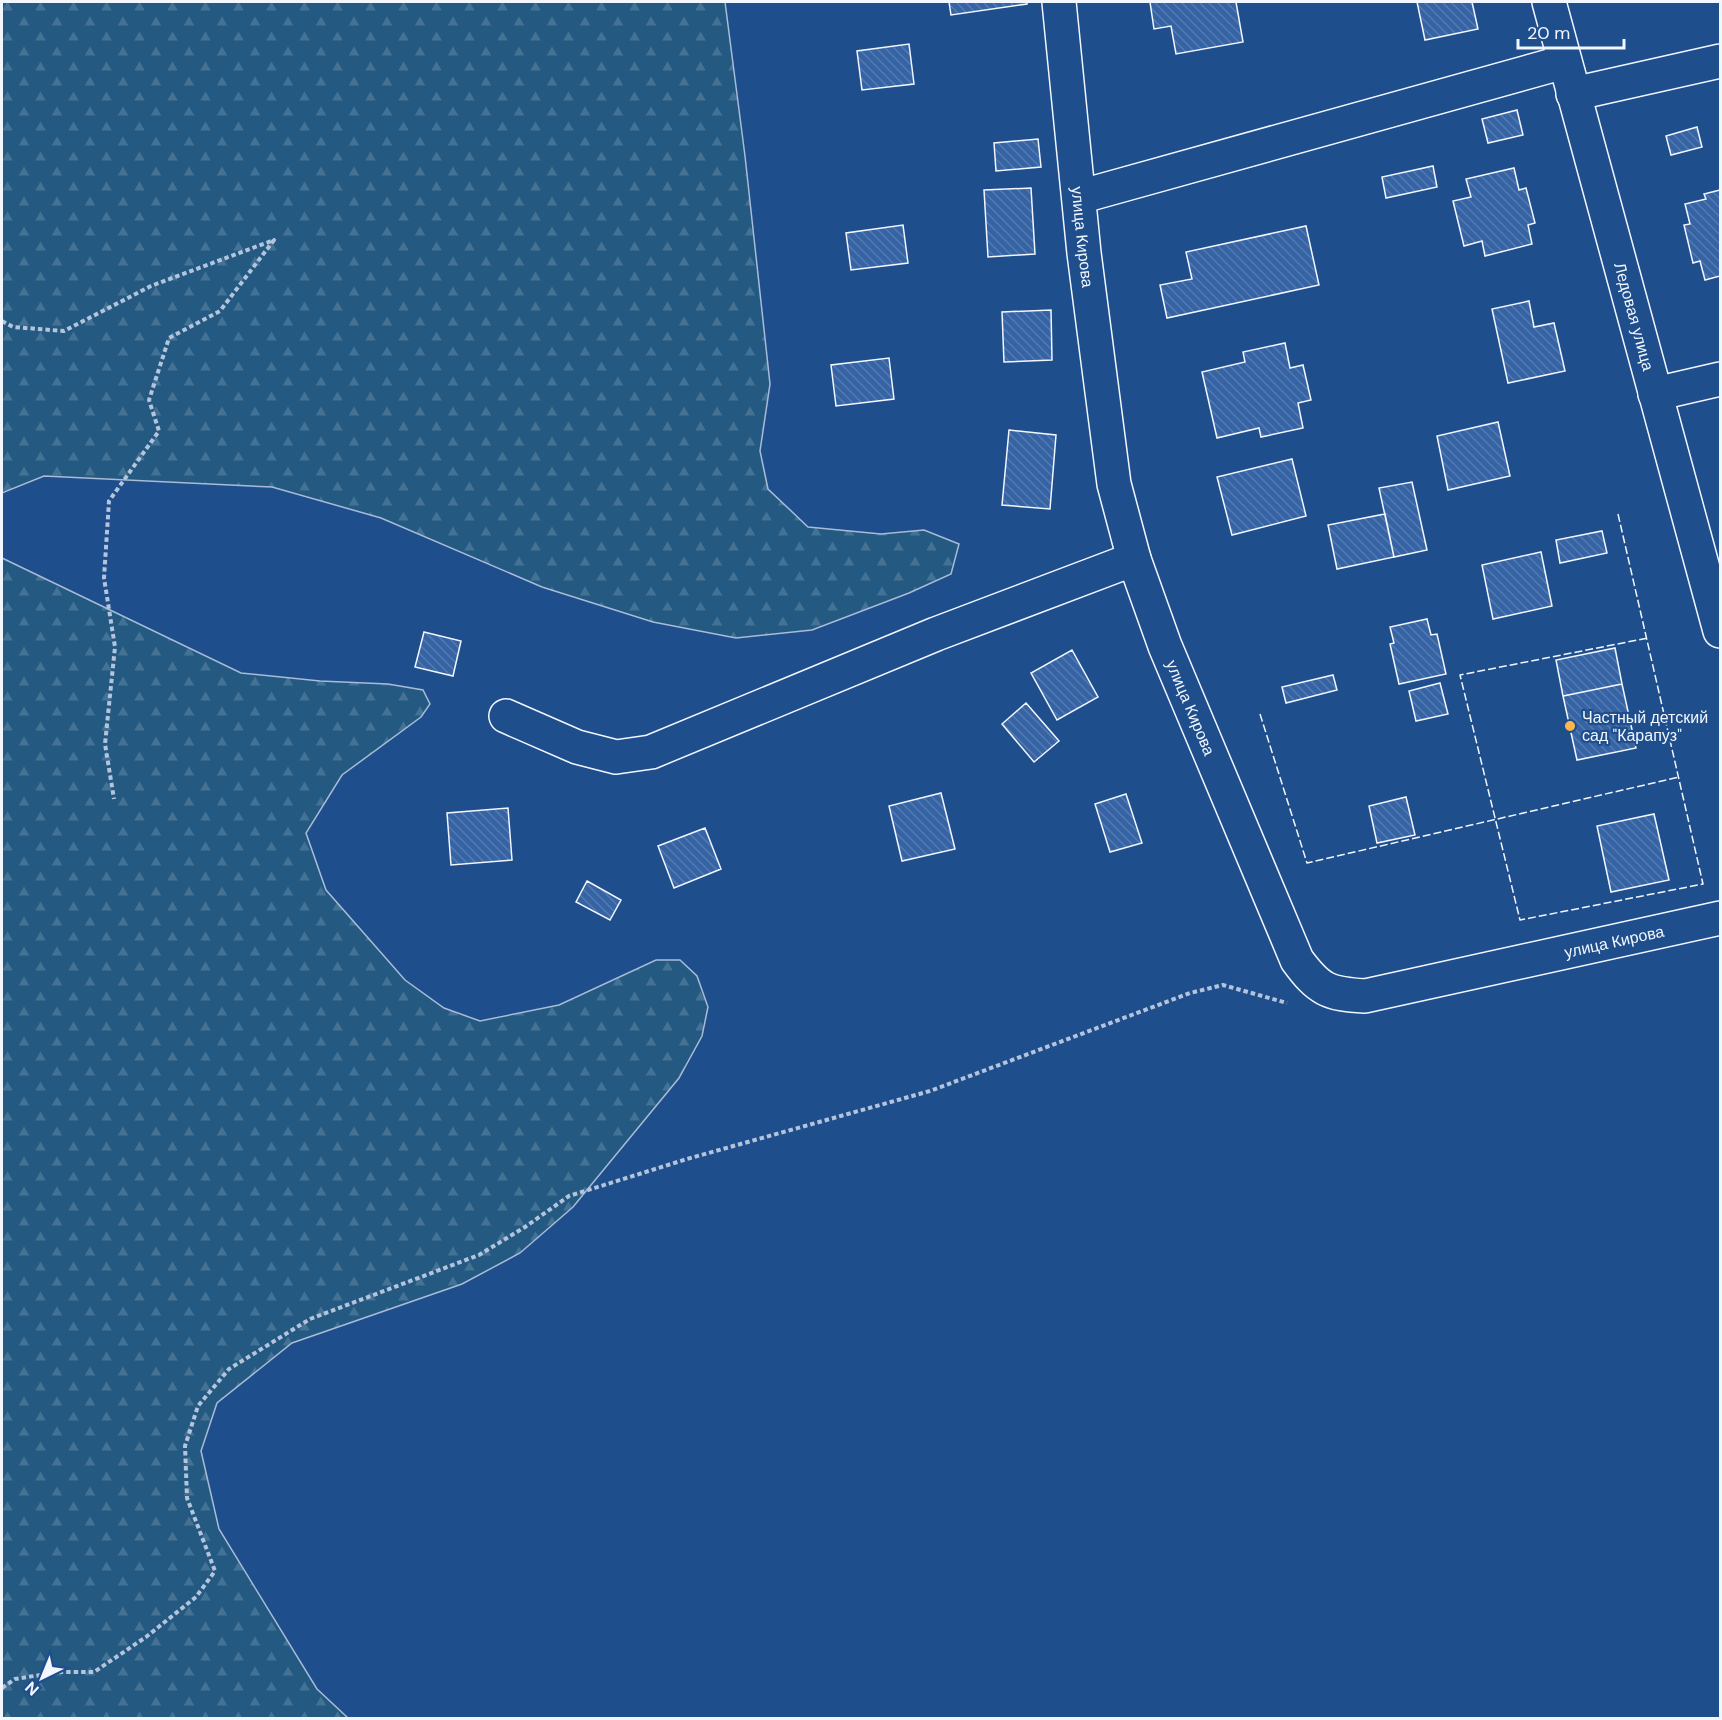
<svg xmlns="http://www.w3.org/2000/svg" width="1722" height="1720" viewBox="0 0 1722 1720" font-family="'DM Sans',sans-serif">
  <defs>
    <pattern id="forest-firs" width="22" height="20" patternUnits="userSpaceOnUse" patternTransform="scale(1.5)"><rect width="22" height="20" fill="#245a82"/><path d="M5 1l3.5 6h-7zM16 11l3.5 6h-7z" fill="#447295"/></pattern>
    <pattern id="building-back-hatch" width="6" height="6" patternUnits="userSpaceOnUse" patternTransform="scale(1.5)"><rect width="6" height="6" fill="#3563a3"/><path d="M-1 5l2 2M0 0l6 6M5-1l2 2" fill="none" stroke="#537ab1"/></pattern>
  </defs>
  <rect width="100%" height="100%" fill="#1f4e8c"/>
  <!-- forest -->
  <path fill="url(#forest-firs)" stroke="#a8bbd7" stroke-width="1.5" d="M2,2H725L745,156L770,384L760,451L768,489L808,527L881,534L924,530L959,544L951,574L909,593L812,630L736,638L653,622L542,587L381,518L272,487L44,476L2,493Z
    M2,558L241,673L320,681L388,684L423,690L430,704L421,717L342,775L306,833L326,890L405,980L444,1008L480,1021L559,1005L656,960H680L697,976L708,1007L702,1036L679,1078L573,1207L520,1253L462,1284L292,1343L217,1403L201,1451L219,1529L317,1689L348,1718H2Z"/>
  <!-- building -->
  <path fill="url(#building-back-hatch)" stroke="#f2f6ff" stroke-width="1.5" d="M949,2H1027V4L951,15Z
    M1150,2H1236L1243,42L1176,54L1171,26L1154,29Z
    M1417,2H1472L1478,29L1425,40Z
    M909,44L914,84L862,90L857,51Z
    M1517,110L1523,135L1488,143L1482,119Z
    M1697,127L1702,147L1671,155L1666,136Z
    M1038,139L1041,167L996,171L994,143Z
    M1433,166L1437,187L1386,198L1382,177Z
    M1514,168L1519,190L1526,188L1535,223L1528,225L1532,244L1485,256L1482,241L1464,246L1453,201L1471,197L1466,179Z
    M1031,188L1035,254L988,257L984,190Z
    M1720,190V276L1705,280L1700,261L1693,263L1684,225L1690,224L1685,204L1706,199L1704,194Z
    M903,225L908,263L851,270L846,233Z
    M1306,226L1319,285L1167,318L1160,285L1192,279L1186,252Z
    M1529,301L1534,327L1554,323L1565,371L1508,383L1492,309Z
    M1051,310L1052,360L1004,362L1002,312Z
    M1285,343L1290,368L1303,365L1311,400L1298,403L1303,428L1261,437L1259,428L1217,438L1202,372L1245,362L1243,352Z
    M889,358L894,399L836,406L831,365Z
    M1498,422L1510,476L1448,490L1437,436Z
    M1009,430L1056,435L1050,509L1002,505Z
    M1292,459L1306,516L1232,535L1217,477Z
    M1412,482L1427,550L1394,557L1379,488Z
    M1385,514L1394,557L1337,569L1328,525Z
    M1602,531L1607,553L1560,563L1556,540Z
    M1541,552L1552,606L1493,619L1482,565Z
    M1427,619L1431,635L1437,634L1446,674L1399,684L1390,644L1394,643L1390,627Z
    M424,632L461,641L453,676L415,667Z
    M1615,648L1622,684L1563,696L1556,660Z
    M1072,650L1098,697L1057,720L1031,673Z
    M1333,675L1337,690L1286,703L1282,687Z
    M1440,683L1448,714L1416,721L1409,691Z
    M1622,684L1636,748L1577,760L1563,696Z
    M1026,703L1059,741L1034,762L1002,724Z
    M941,793L955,849L902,861L889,806Z
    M1126,794L1142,843L1110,852L1095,804Z
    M1406,797L1415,835L1377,843L1369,806Z
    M508,808L512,860L451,865L447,813Z
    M1654,814L1669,880L1611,892L1597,826Z
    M705,828L721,869L674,888L658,846Z
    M587,881L621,900L610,920L576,902Z"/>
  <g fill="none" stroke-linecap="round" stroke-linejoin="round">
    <defs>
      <g id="minor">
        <path id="s1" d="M1059,2L1084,253L1114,484L1134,559L1165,646L1297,960C1319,990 1328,994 1365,996L1720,918"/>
        <path id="s2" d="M1549,2L1720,631"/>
        <path d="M1573,94L1720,61"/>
        <path d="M1079,197L1564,62"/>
        <path d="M1655,394L1720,379"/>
        <path d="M506,716L577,747L616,757L651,752L936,634L1134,559"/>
      </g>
    </defs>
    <!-- minor casing -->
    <use href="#minor" stroke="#f2f6ff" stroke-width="36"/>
    <!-- path -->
    <path stroke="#b3c4dc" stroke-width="4" stroke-dasharray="4.5 3" stroke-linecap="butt" d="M2,321L13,327L64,331L151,286L274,240L220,311L169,338L149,400L159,431L109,501L104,578L115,647L105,744L114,799
      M2,1688L15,1679L60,1672H94L146,1637L196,1597L215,1571L187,1498L185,1446L198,1406L229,1369L310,1319L479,1255L525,1227L569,1196L687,1159L930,1091L1190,993L1223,985L1287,1003"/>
    <!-- minor -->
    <use href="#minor" stroke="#1f4e8c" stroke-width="33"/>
    <!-- fence -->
    <path stroke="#f2f6ff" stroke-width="1.5" stroke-dasharray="8 3" stroke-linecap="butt" d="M1618,514L1703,884L1520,920L1460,675L1648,638
      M1260,714L1307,863L1679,777"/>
  </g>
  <!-- markers -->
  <circle fill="#ffb74d" stroke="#1f4e8c" stroke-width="2" cx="1570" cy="726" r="6"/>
  <g text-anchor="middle" stroke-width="4.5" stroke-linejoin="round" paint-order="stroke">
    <!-- street labels -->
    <g font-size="16" fill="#f2f6ff" stroke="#1f4e8c">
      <text dy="6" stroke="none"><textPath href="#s1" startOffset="236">улица Кирова</textPath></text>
      <text dy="6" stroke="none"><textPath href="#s2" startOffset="326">Ледовая улица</textPath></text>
      <text dy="6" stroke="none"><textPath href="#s1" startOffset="722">улица Кирова</textPath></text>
      <text dy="6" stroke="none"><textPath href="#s1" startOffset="1332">улица Кирова</textPath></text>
    </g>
    <!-- poi labels -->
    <g font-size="16" fill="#f2f6ff" stroke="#1f4e8c" text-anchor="start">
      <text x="1582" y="723">Частный детский<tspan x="1582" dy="18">сад "Карапуз"</tspan></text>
    </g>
  </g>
  <!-- border -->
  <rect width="1722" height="1720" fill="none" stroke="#f2f6ff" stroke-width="6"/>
  <!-- north arrow -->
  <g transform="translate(42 1678) rotate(223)" stroke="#1f4e8c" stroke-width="4.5" paint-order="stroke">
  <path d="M0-4.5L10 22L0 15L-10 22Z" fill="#f2f6ff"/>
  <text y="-9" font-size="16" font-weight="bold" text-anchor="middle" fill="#f2f6ff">N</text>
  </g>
  <!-- scale -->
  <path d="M1518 39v9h106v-9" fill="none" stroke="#f2f6ff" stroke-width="3"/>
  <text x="1527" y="39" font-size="18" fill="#f2f6ff" stroke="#1f4e8c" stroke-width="4.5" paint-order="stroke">20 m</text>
</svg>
